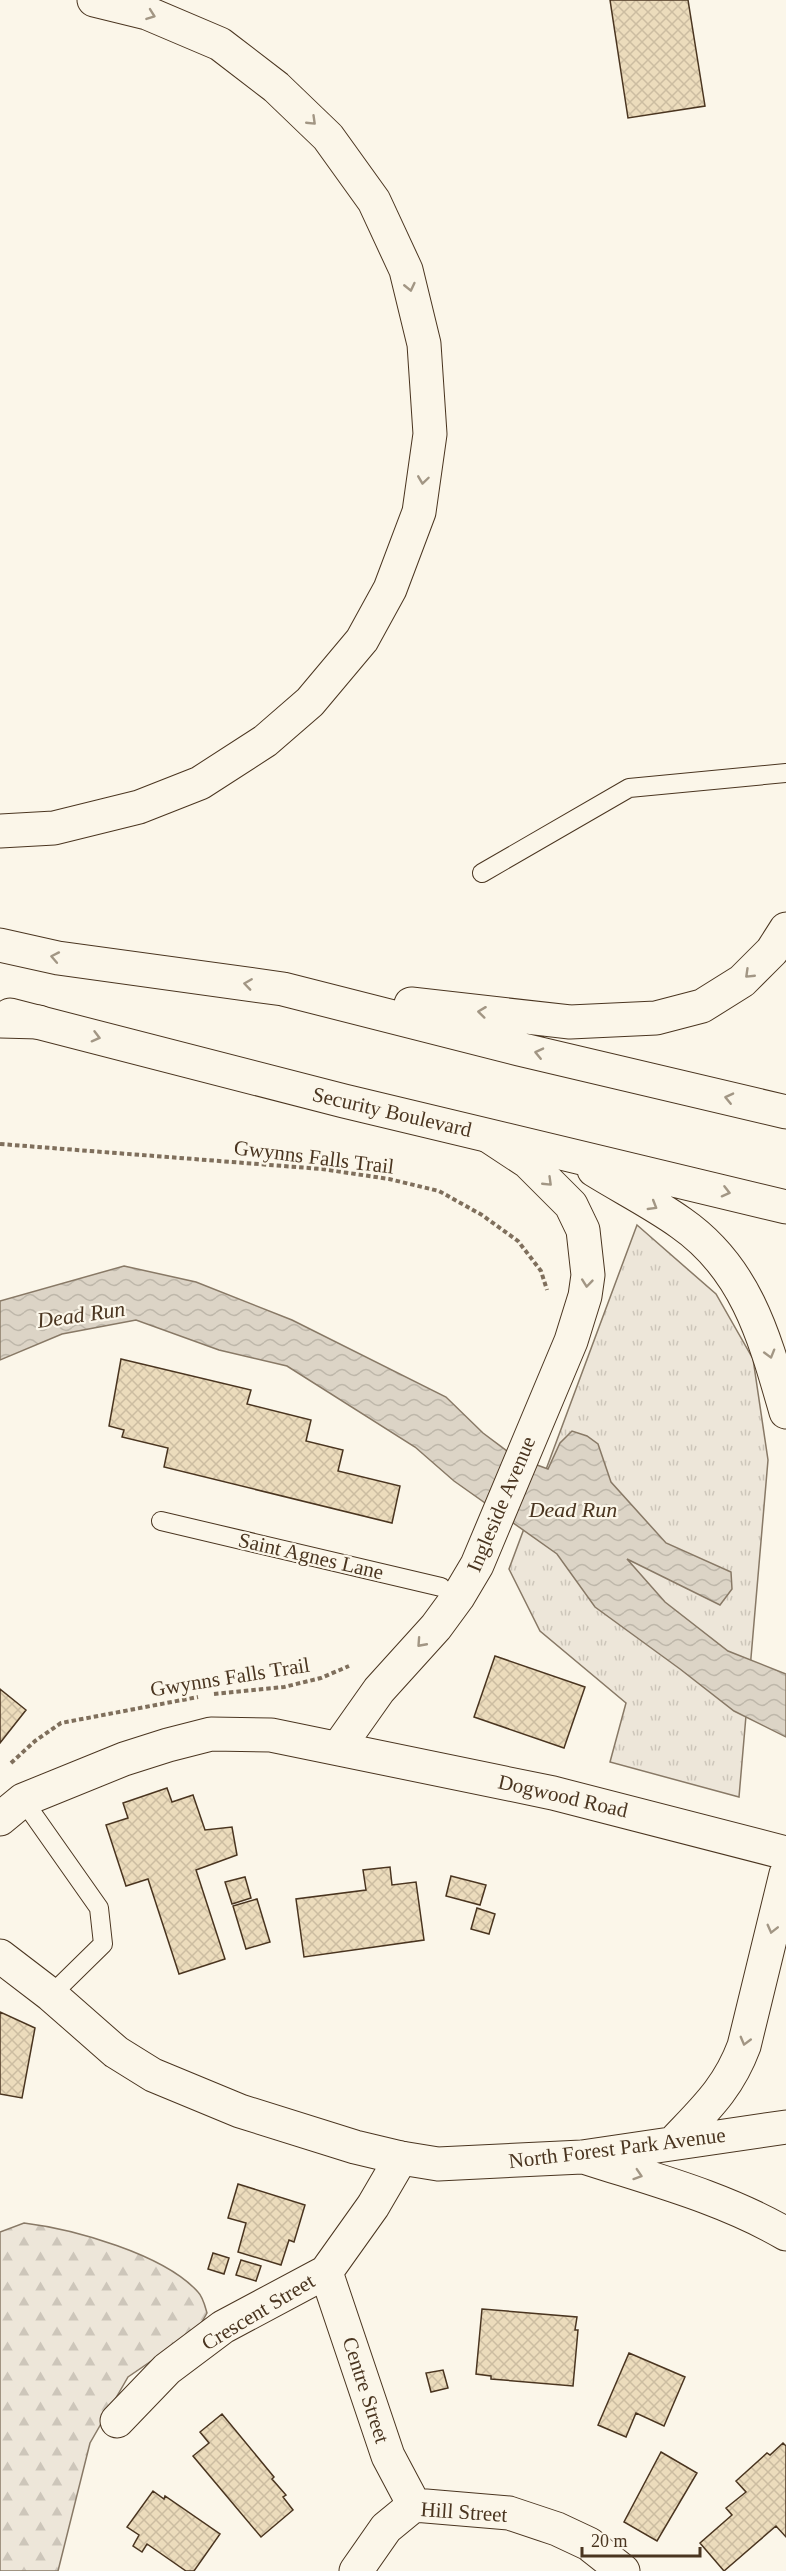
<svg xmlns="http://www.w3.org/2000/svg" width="786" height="2571" viewBox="0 0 786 2571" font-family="Georgia,serif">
  <defs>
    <pattern id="grass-tufts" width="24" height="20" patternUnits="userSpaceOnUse" patternTransform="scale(1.5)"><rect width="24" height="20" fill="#ede6d9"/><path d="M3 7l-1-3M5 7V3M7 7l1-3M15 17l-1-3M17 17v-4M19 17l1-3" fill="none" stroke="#cdc6ba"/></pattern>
    <pattern id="forest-firs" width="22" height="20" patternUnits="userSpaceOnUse" patternTransform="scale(1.5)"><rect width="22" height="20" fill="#ede6d9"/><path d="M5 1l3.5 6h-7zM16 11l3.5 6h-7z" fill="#cdc6ba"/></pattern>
    <pattern id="water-waves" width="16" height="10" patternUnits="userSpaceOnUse" patternTransform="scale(1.5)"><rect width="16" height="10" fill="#dcd4c6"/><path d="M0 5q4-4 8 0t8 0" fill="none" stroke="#beb7aa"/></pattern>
    <pattern id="building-cross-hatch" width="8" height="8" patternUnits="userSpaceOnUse" patternTransform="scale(1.5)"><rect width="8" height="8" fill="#ecdcbc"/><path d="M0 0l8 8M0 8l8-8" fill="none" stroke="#ccbda1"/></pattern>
  </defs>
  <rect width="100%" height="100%" fill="#fbf6e9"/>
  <!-- grass -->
  <path fill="url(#grass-tufts)" stroke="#887966" stroke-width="1.5" d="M637,1225L716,1294L753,1359L768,1460L739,1797L610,1762L626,1703L540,1631L509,1569Z"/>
  <!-- forest -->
  <path fill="url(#forest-firs)" stroke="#887966" stroke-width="1.5" d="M24,2223C73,2229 164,2254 198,2292C203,2297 205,2306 207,2313L198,2329L128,2377L90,2443L58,2571H0V2232Z"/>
  <!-- water -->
  <path fill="url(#water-waves)" stroke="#887966" stroke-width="1.5" d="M124,1266L196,1282L292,1320L446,1397L483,1433L515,1457L548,1469L560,1443L572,1431L587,1436L598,1444L611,1482L666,1543L731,1572L732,1589L720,1605L627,1559L665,1602L728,1651L786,1674V1737L734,1711L680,1669L595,1607L557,1554L454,1481L415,1447L287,1366L219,1350L136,1320L62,1334L0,1360V1301Z"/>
  <!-- building -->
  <path fill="url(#building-cross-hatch)" stroke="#4a3520" stroke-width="1.5" d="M610,0H688L705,106L628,118Z
    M121,1359L251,1390L247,1404L311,1420L306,1441L343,1450L338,1471L400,1486L392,1523L164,1467L168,1448L122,1437L124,1430L109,1426Z
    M495,1656L585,1687L564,1748L474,1717Z
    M0,1689L26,1710L0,1743Z
    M167,1788L172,1802L193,1795L205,1830L232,1827L237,1855L196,1870L225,1959L179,1974L148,1879L126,1886L106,1825L128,1818L123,1803Z
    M390,1867L392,1885L416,1882L424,1940L304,1957L296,1899L366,1890L363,1870Z
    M451,1876L486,1885L480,1905L446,1896Z
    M245,1877L251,1898L232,1904L225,1882Z
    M257,1899L270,1942L246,1949L233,1906Z
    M477,1908L495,1914L489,1934L471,1929Z
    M0,2012L35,2028L22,2098L0,2094Z
    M238,2184L305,2205L294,2242L289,2240L281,2265L238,2252L246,2223L228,2218Z
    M213,2253L229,2258L224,2274L208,2269Z
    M241,2260L261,2266L256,2281L236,2275Z
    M482,2309L577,2317L575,2330H578L573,2386L491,2379V2376L476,2374Z
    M629,2353L685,2377L664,2426L636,2413L626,2437L598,2425Z
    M443,2370L448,2388L431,2392L426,2373Z
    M222,2414L274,2477L272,2479L286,2495L283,2497L293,2510L261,2537L193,2456L209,2443L200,2432Z
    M783,2443L786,2446V2537L776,2526L724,2571L700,2543L732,2515L726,2508L746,2492L736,2481L767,2453L770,2455Z
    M661,2452L697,2473L657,2541L624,2522Z
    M153,2491L164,2499L165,2496L220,2534L194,2571H186L147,2544L142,2552L133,2546L139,2535L127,2527Z"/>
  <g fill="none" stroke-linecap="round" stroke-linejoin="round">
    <defs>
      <path id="lane" d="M482,873L629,788L786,773
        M161,1521L441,1587
        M23,1800L99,1908L103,1944L51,1995"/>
      <path id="street" d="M338,1748L379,1690L436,1627L458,1597L477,1565L571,1341L585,1296L588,1275L583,1230L571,1205L528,1162L490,1137
        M326,2272L388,2456L414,2505
        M117,2421L167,2369L223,2327L326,2272L373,2206L401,2158
        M356,2571L386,2528L414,2505L509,2513L557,2529L589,2544L623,2571"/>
      <path id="secondary" d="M0,1819L23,1800L124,1759L168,1745L211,1734L271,1735L553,1793L786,1853
        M0,1956L51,1995L116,2052L153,2075L240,2111L355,2147L401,2158L438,2164L582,2157L786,2127
        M674,2142C704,2110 728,2089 744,2046L786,1874
        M587,2158C655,2180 724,2198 786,2234"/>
      <path id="primary" d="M0,945L58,958L283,989L519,1049L786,1112
        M411,1004L570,1022L656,1018L702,1006L742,981L772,951L786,929
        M10,1015L344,1101L786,1207
        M594,1170C623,1188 653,1203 681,1223C747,1269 765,1339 786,1412"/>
      <path id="highway" d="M0,831L54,828L139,807L200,783L265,741L310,702L362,640L390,589L419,512L430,434L424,344L406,270L374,201L328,137L276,87L220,44L147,13L94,0
        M0,1021L39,1022"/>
    </defs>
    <!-- lane casing -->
    <use href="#lane" stroke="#4a3520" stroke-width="20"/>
    <!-- street casing -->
    <use href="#street" stroke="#4a3520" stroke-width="35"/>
    <!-- secondary casing -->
    <use href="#secondary" stroke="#4a3520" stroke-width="35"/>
    <!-- primary casing -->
    <use href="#primary" stroke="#4a3520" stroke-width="35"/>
    <!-- highway casing -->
    <use href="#highway" stroke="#4a3520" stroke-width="35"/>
    <!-- path -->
    <path stroke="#7f6f5c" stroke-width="4" stroke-dasharray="4.5 3" stroke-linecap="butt" d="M0,1144L322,1169L389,1179L439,1191L482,1215L518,1241L541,1271L547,1290
      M214,1694L284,1687L321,1678L349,1666
      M11,1763L35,1741L61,1723L198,1697"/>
    <!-- lane -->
    <use href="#lane" stroke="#fbf6e9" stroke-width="18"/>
    <!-- street -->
    <use href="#street" stroke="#fbf6e9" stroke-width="33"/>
    <!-- secondary -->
    <use href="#secondary" stroke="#fbf6e9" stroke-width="33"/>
    <!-- primary -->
    <use href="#primary" stroke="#fbf6e9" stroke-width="33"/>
    <!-- highway -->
    <use href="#highway" stroke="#fbf6e9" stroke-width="33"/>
  </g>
  <!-- one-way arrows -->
  <defs><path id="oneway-chevron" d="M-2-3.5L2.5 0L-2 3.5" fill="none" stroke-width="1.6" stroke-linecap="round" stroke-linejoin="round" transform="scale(1.5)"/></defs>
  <g stroke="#a29684">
    <use href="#oneway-chevron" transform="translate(151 15) rotate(20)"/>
    <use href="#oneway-chevron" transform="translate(312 121) rotate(44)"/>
    <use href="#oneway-chevron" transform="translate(410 287) rotate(77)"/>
    <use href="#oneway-chevron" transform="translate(423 480) rotate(98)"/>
    <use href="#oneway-chevron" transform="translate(55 957) rotate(-169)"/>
    <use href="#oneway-chevron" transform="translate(749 974) rotate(136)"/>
    <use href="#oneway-chevron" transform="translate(248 984) rotate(-172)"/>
    <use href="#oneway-chevron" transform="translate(482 1012) rotate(-173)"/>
    <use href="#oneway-chevron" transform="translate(96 1037) rotate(15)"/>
    <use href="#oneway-chevron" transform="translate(539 1053) rotate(-167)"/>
    <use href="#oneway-chevron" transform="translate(729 1098) rotate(-167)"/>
    <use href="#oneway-chevron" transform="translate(548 1182) rotate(44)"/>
    <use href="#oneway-chevron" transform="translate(726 1192) rotate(14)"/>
    <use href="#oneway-chevron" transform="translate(653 1206) rotate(31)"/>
    <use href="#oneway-chevron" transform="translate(587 1283) rotate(96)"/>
    <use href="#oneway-chevron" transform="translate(770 1354) rotate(74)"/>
    <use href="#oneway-chevron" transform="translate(421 1643) rotate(132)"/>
    <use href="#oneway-chevron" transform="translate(772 1929) rotate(104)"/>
    <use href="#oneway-chevron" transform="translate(745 2041) rotate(105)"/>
    <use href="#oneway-chevron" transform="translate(638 2175) rotate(18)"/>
  </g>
  <g text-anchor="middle" stroke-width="4.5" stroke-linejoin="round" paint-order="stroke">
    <!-- street labels -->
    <g font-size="21" fill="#4a3520" stroke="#fbf6e9">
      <text transform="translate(392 1112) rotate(13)" y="7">Security Boulevard</text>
      <text transform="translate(314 1157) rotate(7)" y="7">Gwynns Falls Trail</text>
      <text transform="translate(501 1504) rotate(-67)" y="7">Ingleside Avenue</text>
      <text transform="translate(311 1556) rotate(13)" y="7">Saint Agnes Lane</text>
      <text transform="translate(230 1677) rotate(-9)" y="7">Gwynns Falls Trail</text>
      <text transform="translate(563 1796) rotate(13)" y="7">Dogwood Road</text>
      <text transform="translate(617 2148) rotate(-7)" y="7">North Forest Park Avenue</text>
      <text transform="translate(258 2312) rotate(-31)" y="7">Crescent Street</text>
      <text transform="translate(366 2390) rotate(72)" y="7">Centre Street</text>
      <text transform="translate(464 2512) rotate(4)" y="7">Hill Street</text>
    </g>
    <!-- water labels -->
    <g font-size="22" font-style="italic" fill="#4a3520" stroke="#fbf6e9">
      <text transform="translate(81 1314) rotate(-8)" y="8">Dead Run</text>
      <text x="573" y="1517">Dead Run</text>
    </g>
  </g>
  <!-- scale -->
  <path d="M582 2547v9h118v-9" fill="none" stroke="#4a3520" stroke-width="3"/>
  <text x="591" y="2547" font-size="18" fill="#4a3520" stroke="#fbf6e9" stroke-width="4.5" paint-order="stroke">20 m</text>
</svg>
